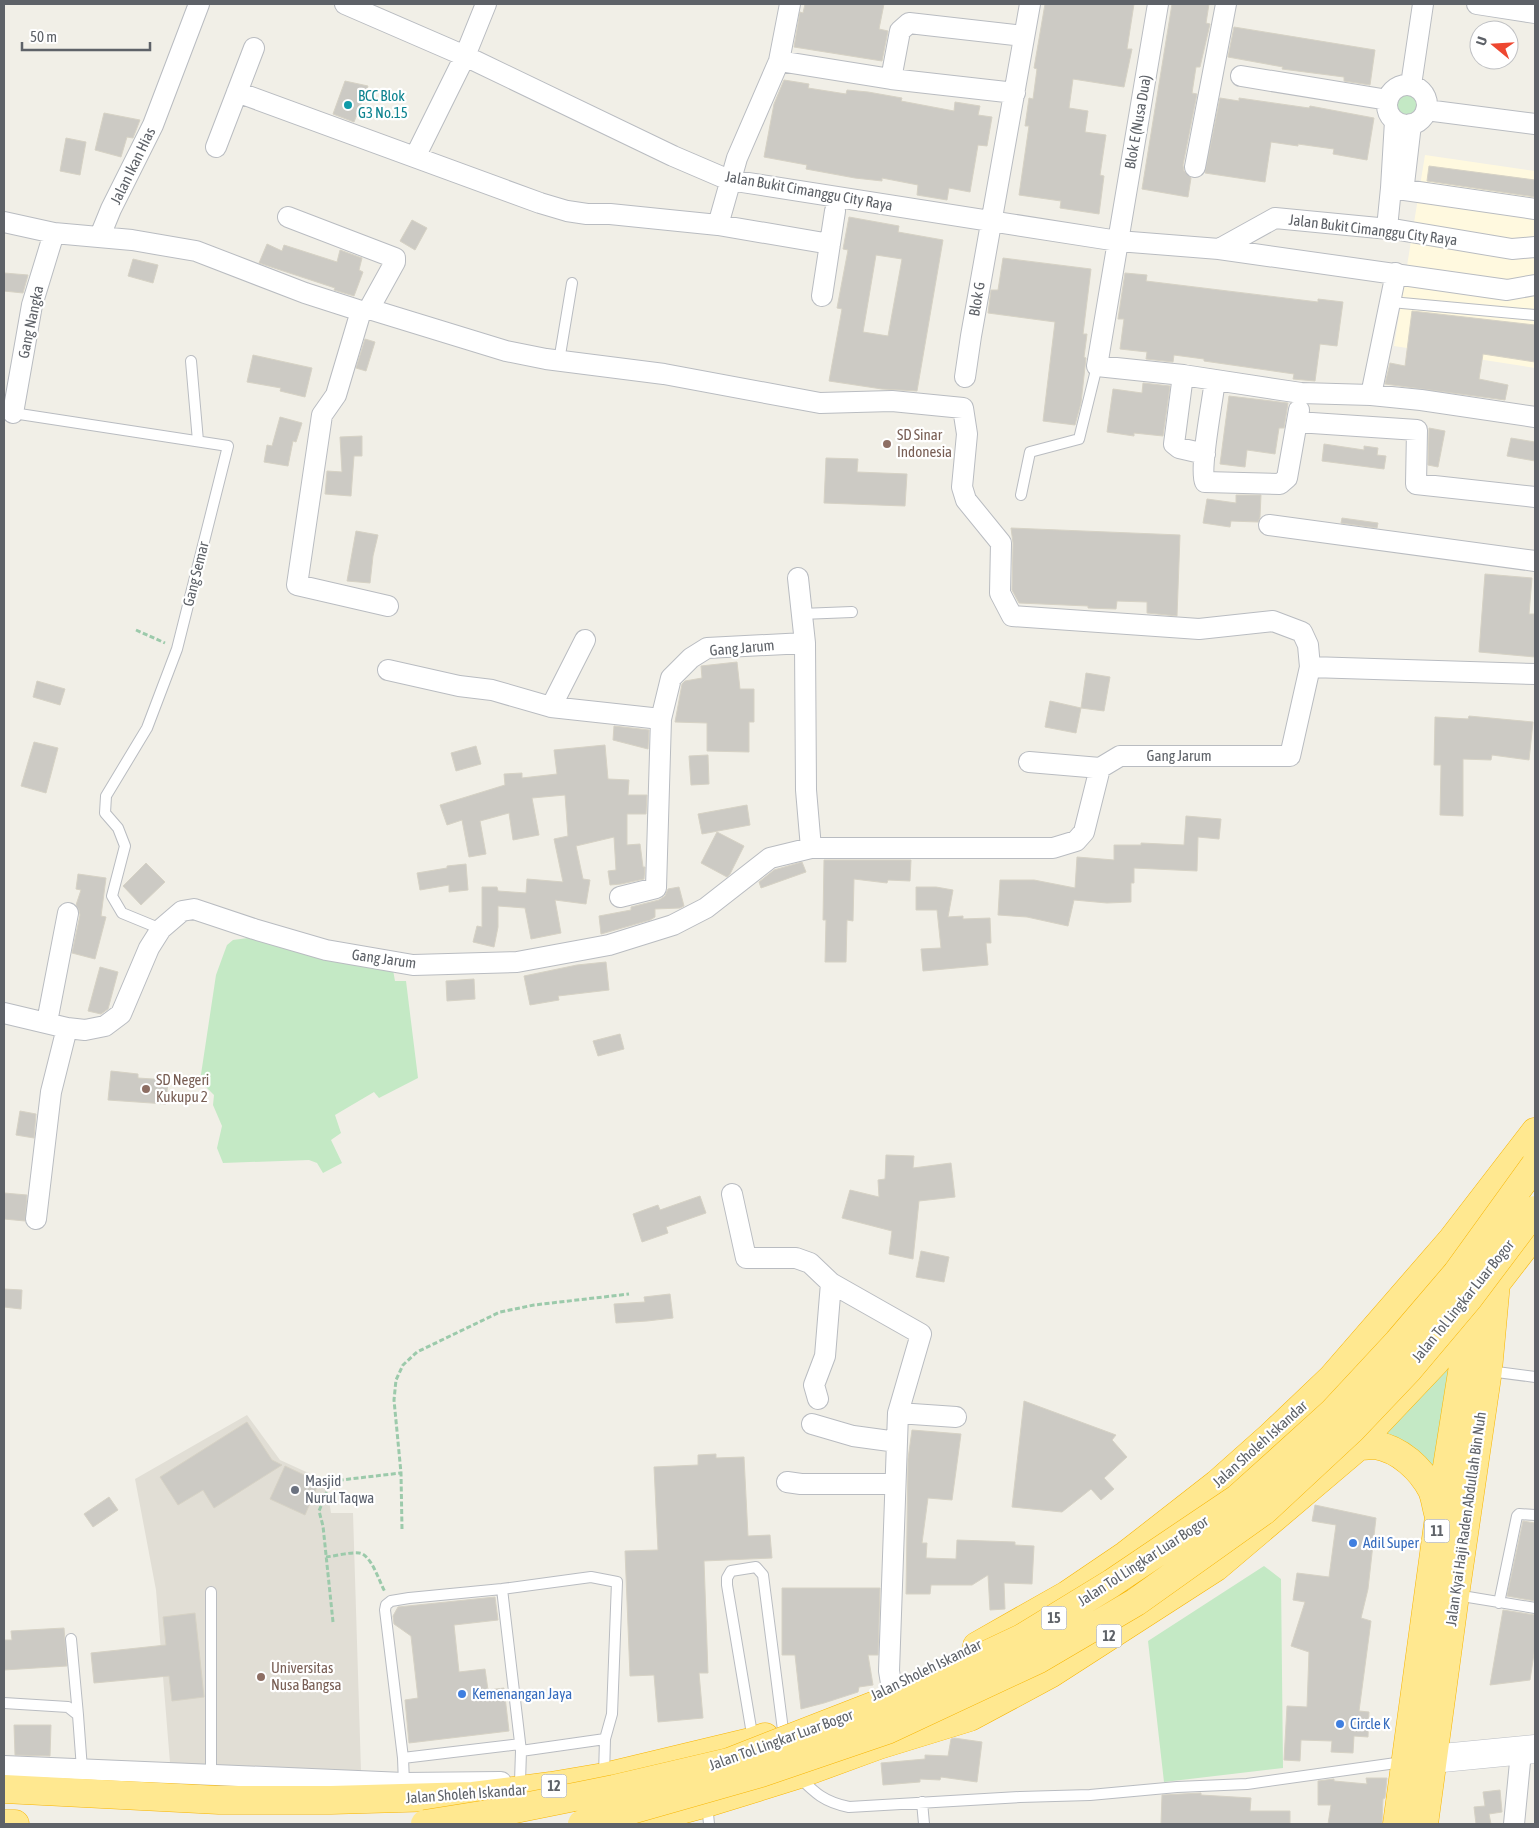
<svg xmlns="http://www.w3.org/2000/svg" width="1539" height="1828" viewBox="0 0 1539 1828" font-family="'Asap Condensed',sans-serif">
  <rect width="100%" height="100%" fill="#f1efe7"/>
  <!-- commercial -->
  <path fill="#fff9df" d="M1425,155L1535,171V368L1394,346Z"/>
  <!-- education -->
  <path fill="#e1ded5" d="M247,1415L280,1460L326,1481L331,1513H353L361,1771L170,1763L156,1590L135,1479Z"/>
  <!-- green -->
  <path fill="#c4e9c5" d="M1397 104a11 11 0 1 1 22 0a11 11 0 1 1-22 0Z
    M250,928L393,970L395,981H406L418,1078L379,1098L374,1092L335,1115L341,1133L331,1140L342,1163L323,1173L317,1163L309,1160L223,1163L217,1148L222,1126L213,1105L214,1095L200,1081L216,975L224,953L227,945L233,940L248,938Z
    M1466,1324L1433,1492L1362,1439Z
    M1264,1566L1281,1579L1283,1768L1164,1782L1148,1641Z"/>
  <!-- building -->
  <path fill="#cccac4" stroke="#d6d2c5" fill-rule="evenodd" d="M805,4H884L879,29L888,31L882,61L794,47L800,12L803,13Z
    M1045,4H1134L1127,49H1132L1124,87L1073,79L1069,108L1088,111L1085,132L1106,135L1100,175L1104,176L1099,214L1060,208L1061,201L1019,195L1029,126H1025L1029,98L1033,99L1037,69L1034,68Z
    M1172,4H1209L1206,23L1210,24L1200,67H1196L1192,93L1197,94L1183,165L1184,171L1191,178L1188,197L1142,189Z
    M1234,27L1375,50L1370,85L1344,81V77L1282,69L1283,67L1228,57Z
    M784,80L809,84L808,88L846,94L847,90L868,92L902,98L901,101L954,111L955,102L980,106L978,115L992,117L987,146L978,145L970,192L949,188L947,200L917,195L918,185L882,178V181L855,178L806,169L807,165L764,157L774,104Z
    M345,81L368,86L354,122L333,114Z
    M1220,98L1239,101V98L1309,108L1310,106L1374,118L1367,160L1333,154L1334,149L1298,144V146L1271,142L1265,182L1205,173Z
    M104,113L140,120L133,138L127,137L121,157L95,150Z
    M66,138L86,142L80,175L60,171Z
    M1429,166L1535,180V197L1427,181Z
    M849,217L899,226L898,232L943,240L917,391L882,389L829,381L842,309L837,308L848,250L843,249ZM876,255L902,259L888,336L863,332Z
    M412,220L427,228L415,250L400,241Z
    M267,244L282,251L284,245L337,262L340,250L362,258L359,270L363,272L354,296L334,290L335,288L259,263Z
    M1003,258L1091,269L1083,334H1087L1084,357L1086,358L1081,403L1075,425L1043,421L1055,322L988,313L991,290H998Z
    M133,259L158,265L153,283L128,276Z
    M4,273L28,275L23,293L4,291Z
    M1125,273L1147,275L1146,281L1318,302V299L1343,302L1337,346L1320,344L1315,381L1293,379L1294,374L1204,361V359L1174,355L1173,362L1146,359L1147,352L1120,349L1124,319H1118Z
    M1412,311L1535,325V362L1483,354L1479,379L1508,385L1505,400L1385,384L1390,363L1405,366Z
    M365,339L375,342L366,371L356,368Z
    M253,355L312,368L305,397L280,391L281,388L247,382Z
    M1143,383L1170,386L1163,436L1134,433V436L1107,432L1113,389L1142,393Z
    M1229,396L1288,403L1284,428H1279L1275,454L1247,450L1245,467L1220,464Z
    M280,417L302,423L296,442L293,441L288,466L264,462L267,445L272,446Z
    M1429,428L1445,431L1438,467L1428,465Z
    M362,436V456H354L351,496L325,494L327,471L342,472L340,437Z
    M1511,438L1535,442V461L1507,456Z
    M1324,444L1364,450V446L1378,448L1377,455L1386,456L1384,469L1322,461Z
    M826,458L858,459L857,472L907,474L905,506L824,503Z
    M1236,495H1261L1260,517L1258,522L1231,521L1230,527L1203,523L1207,499L1236,503Z
    M1342,518L1378,523L1377,528L1341,523Z
    M1011,528L1180,535L1177,616L1147,613V602L1117,601L1116,609L1088,608V606L1019,603L1012,590L1013,543Z
    M356,531L378,535L373,556L370,583L347,581Z
    M1485,574L1532,578L1529,614H1535V657L1479,652Z
    M737,662L740,689H754V722H749V752L707,751V723L675,722L682,684L685,681L702,678L701,666Z
    M1086,673L1110,677L1104,711L1081,708Z
    M37,681L65,689L60,705L33,697Z
    M1050,701L1081,708L1076,733L1045,727Z
    M1469,716L1533,722L1529,760L1492,755L1491,760L1463,759V816L1440,815L1441,765H1434L1435,717L1468,719Z
    M614,726L649,730L648,749L613,740Z
    M34,742L58,748L46,793L21,786Z
    M605,745L608,779L629,780L628,795H647L646,814H627V845L640,844L643,867H645L644,879L621,884L610,885L608,871L616,870L614,837L576,846L583,879L590,880L586,904L555,900L561,933L531,939L525,908L498,906V927L494,947L473,942L477,926L482,927V887H497L498,891L526,893L527,879L563,882L554,839L568,836L565,795L532,798L539,835L513,840L509,813L480,821L486,854L469,857L462,820L447,825L440,805L505,785L504,774L522,773V778L557,774L554,750Z
    M476,746L481,764L456,771L451,753Z
    M708,755L709,784L691,785L689,756Z
    M747,805L750,825L702,834L698,814Z
    M1186,816L1221,819L1219,839L1198,837L1197,871L1134,868V883H1131V902L1107,903L1074,900L1068,926L1027,917L998,915L1000,880H1034L1075,888L1077,857L1114,860V845H1141V843L1184,845Z
    M717,832L744,846L730,874L727,877L701,863Z
    M824,860H911L910,881L888,880L887,883L854,879L853,921L847,920L846,962H825L826,920H823Z
    M802,862L806,872L761,888L759,882L774,870Z
    M146,863L165,882L141,905L123,886Z
    M466,864L468,890L449,892V885L420,890L417,873L447,868V866Z
    M78,874L106,878L101,916L106,917L95,959L72,953L80,915L79,910L76,905L81,890L76,889Z
    M679,887L684,906L680,908L655,909V917L650,920L601,934L599,916L631,910V907L659,900L665,896L668,889Z
    M916,887H936L953,890L948,917L963,916V919L990,918L991,943H986L988,965L923,971L921,949L941,948L937,910H916Z
    M606,962L609,990L558,996L559,1000L530,1005L524,976L577,965Z
    M100,967L118,972L108,1009L101,1014L88,1011Z
    M474,979L475,999L447,1001L446,981Z
    M620,1034L624,1049L598,1056L593,1041Z
    M111,1071L138,1074V1078L168,1080L166,1104L108,1100Z
    M20,1111L36,1114L34,1138L16,1135Z
    M886,1155L914,1156L913,1168L951,1163L955,1197L919,1201L913,1259L889,1254L892,1231L842,1218L850,1190L879,1197L878,1180L885,1179Z
    M4,1193L27,1195L25,1221L4,1219Z
    M700,1196L706,1213L666,1227L668,1233L642,1242L633,1214L658,1205L660,1210Z
    M921,1251L949,1257L944,1282L916,1277Z
    M4,1289L22,1290L21,1309L4,1307Z
    M670,1294L673,1318L647,1321L616,1323L614,1304L645,1302L644,1297Z
    M1024,1401L1116,1435L1112,1440L1127,1457L1104,1478L1114,1489L1101,1500L1091,1489L1062,1512L1012,1507Z
    M247,1422L272,1460L282,1465L214,1508L203,1490L178,1505L160,1477Z
    M912,1430L961,1434L952,1500L928,1498L922,1543H927L926,1558L956,1559L957,1540L1015,1542V1545L1034,1546L1032,1584L1004,1583L1005,1609L990,1610L988,1575L972,1585H931L930,1594H906L908,1459Z
    M716,1454V1458L744,1457L748,1536L770,1535L772,1558L704,1561L708,1673H699L703,1718L658,1722L654,1675L630,1676L625,1551L658,1550L654,1467L698,1465V1455Z
    M285,1466L319,1482L305,1515L270,1499Z
    M109,1497L118,1510L93,1527L84,1514Z
    M1315,1505L1376,1518L1368,1589L1361,1618L1371,1621L1359,1711L1369,1712L1368,1737L1354,1736L1353,1753L1331,1752L1332,1741L1301,1740L1300,1761L1284,1760L1287,1706L1307,1707L1309,1652L1291,1646L1305,1602L1293,1600L1297,1573L1329,1577L1336,1525L1312,1521Z
    M1523,1521L1535,1523V1601L1507,1596Z
    M782,1588H880L878,1655H868L873,1685L859,1687L858,1692L824,1703L801,1709L795,1655H782Z
    M495,1597L498,1620L454,1625L459,1672L485,1669L488,1690L504,1688L509,1731L409,1743L405,1700L418,1698L411,1636L394,1624L393,1616L398,1607Z
    M1503,1610L1535,1615V1647L1530,1680L1490,1685Z
    M195,1613L204,1697L172,1701L169,1676L94,1683L91,1653L166,1645L163,1617Z
    M64,1628L67,1666L4,1670V1640H12L11,1631Z
    M14,1725H51L50,1756L15,1755Z
    M954,1738L982,1742L977,1782L941,1777L940,1780L920,1779V1782L883,1785L881,1763L925,1759V1755L948,1756L951,1739Z
    M1366,1778H1387L1385,1798L1383,1799L1382,1824H1328L1331,1805H1318V1781L1334,1779V1781L1367,1784Z
    M1500,1790L1502,1812L1489,1814L1491,1824H1476L1474,1807L1485,1806L1483,1792Z
    M1201,1793V1795L1251,1798L1250,1811H1290V1824H1161L1162,1795Z"/>
  <g fill="none" stroke-linecap="round" stroke-linejoin="round">
    <defs>
      <path id="lane" d="M1391,302L1535,315
        M191,361L198,441
        M559,361L572,283
        M13,413L228,446L177,649L147,728L106,796L105,813L118,828L125,846L112,896L122,913L161,929
        M1021,495L1030,452L1079,439L1097,366
        M801,614L852,612
        M1489,1371L1535,1377
        M502,1589L521,1751L520,1782
        M1456,1595L1535,1608
        M1499,1603L1517,1516L1519,1514L1535,1515
        M71,1639L78,1715
        M4,1703L68,1707L78,1715L82,1769
        M753,1740L727,1585V1578L731,1571L756,1567L763,1575L783,1730
        M521,1751L605,1739
        M403,1758L520,1744
        M211,1775V1592
        M798,1776C815,1793 824,1802 849,1807L1020,1797L1090,1795L1177,1787L1247,1784L1403,1762
        M404,1783L403,1758L385,1610L386,1605L391,1601L409,1598L502,1589L591,1577L617,1582L612,1714L605,1739L604,1776
        M922,1802L924,1824
        M707,1804L709,1824"/>
      <path id="street" d="M345,4L465,56L673,156L729,180L1118,241L1219,249L1507,290L1535,285
        M790,4L779,61L891,79L1015,93
        M1158,4L1097,366L1183,375L1301,393L1371,395L1396,273
        M1477,4L1535,13
        M1241,76L1388,100
        M891,79L900,31L909,23L1024,36
        M1411,85L1423,4
        M1387 105a20 20 0 1 1 40 0a20 20 0 1 1-40 0Z
        M237,92L540,203L567,211L587,214H610L718,225L830,244
        M1426,110L1535,124
        M216,147L254,48
        M415,157L465,56L486,4
        M1195,167L1226,4
        M1404,184L1411,124
        M1391,188L1535,209
        M288,217L395,258V262L369,309
        M4,222L54,233L132,240L196,251L305,293L361,311L369,309L506,351L546,359L664,374L820,403L892,401L963,408L967,434L962,487L966,500L1001,543L1000,593L1012,616L1199,629L1273,621L1302,632L1308,645L1310,667
        M718,225L737,158L779,61
        M1387,228L1391,188L1395,121
        M100,236L111,209L153,125L199,4
        M1219,249L1275,218L1399,230L1512,249L1535,247
        M822,296L835,211
        M361,311L336,395L322,415L297,585L388,606
        M1183,375L1174,444L1179,448L1205,454
        M965,377L971,336L1030,4
        M1215,380C1213,399 1199,469 1205,482L1280,484L1287,478L1299,410
        M1371,395L1421,400L1535,417
        M13,413L32,305L54,233
        M1297,422L1417,430L1416,484L1535,497
        M1269,525L1535,561
        M798,578L805,643L806,790L811,848
        M388,670L459,686L492,690L551,707L661,719L656,888L620,897
        M551,707L585,640
        M661,719L671,678L691,658L707,648L805,643
        M1029,762L1100,768
        M4,1013L67,1028L85,1030L105,1026L121,1014L149,948L161,929L182,911L194,909L254,929L326,950L413,965L517,962L609,945L673,925L706,908L770,858L811,848H1053L1076,841L1084,832L1100,768L1120,756H1290L1310,667L1535,674
        M47,1022L68,913
        M732,1194L746,1258H796L810,1263L831,1283L825,1356L814,1385L818,1399
        M36,1219L51,1092L67,1028
        M831,1283L921,1334L898,1413L889,1671L892,1689
        M898,1413L956,1417
        M812,1424L853,1436L897,1442
        M787,1482L801,1484H895
        M4,1766L404,1783L501,1782
        M1514,1824L1521,1752"/>
      <path id="secondary" d="M1432,1759L1535,1749"/>
      <path id="highway" d="M1360,1445C1365,1447 1370,1445 1375,1445C1400,1449 1421,1469 1432,1490C1435,1497 1436,1506 1438,1513
        M977,1646L1067,1595L1126,1555L1217,1484L1271,1436L1332,1378L1451,1241L1535,1132
        M4,1789L219,1800H331L473,1796L551,1786L604,1777L754,1741L765,1737
        M651,1818L707,1803L797,1775L879,1745L970,1717L1050,1674L1216,1567L1360,1445L1362,1439L1436,1361L1535,1233
        M4,1824H15
        M1397,1824L1439,1517L1471,1316
        M1424,1824L1455,1595L1488,1370L1496,1283"/>
    </defs>
    <!-- lane casing -->
    <use href="#lane" stroke="#b9bcc1" stroke-width="12"/>
    <!-- street casing -->
    <use href="#street" stroke="#b9bcc1" stroke-width="22"/>
    <!-- secondary casing -->
    <use href="#secondary" stroke="#babdc3" stroke-width="29"/>
    <!-- highway casing -->
    <use href="#highway" stroke="#f8b500" stroke-width="29"/>
    <!-- path -->
    <path stroke="#9ccaab" stroke-width="3" stroke-dasharray="5 2.5" stroke-linecap="butt" d="M136,630L165,643
      M402,1529L401,1473L394,1400L396,1380L403,1365L417,1352L500,1312L534,1305L629,1294
      M326,1557C336,1556 349,1552 359,1553C371,1554 379,1581 385,1592
      M333,1622L323,1526L319,1511L329,1486L341,1480L401,1473"/>
    <!-- lane -->
    <use href="#lane" stroke="#fff" stroke-width="10"/>
    <!-- street -->
    <use href="#street" stroke="#fff" stroke-width="20"/>
    <!-- secondary -->
    <use href="#secondary" stroke="#fff" stroke-width="28"/>
    <!-- highway -->
    <use href="#highway" stroke="#ffe890" stroke-width="28"/>
    <defs>
      <path id="highway-bridge" d="M425,1824L500,1812L614,1789L729,1762L901,1695L1022,1638L1112,1583L1238,1498L1332,1413L1398,1342L1457,1273L1535,1165
        M582,1824L761,1773L887,1730L1039,1659L1136,1602L1265,1510L1351,1430L1409,1369L1468,1299L1535,1210"/>
    </defs>
    <!-- highway-bridge casing -->
    <use href="#highway-bridge" stroke="#f8b500" stroke-width="29" stroke-linecap="butt"/>
    <!-- highway-bridge -->
    <use href="#highway-bridge" stroke="#ffe890" stroke-width="28"/>
  </g>
  <!-- markers -->
  <circle fill="#0f9aa8" stroke="#fff" stroke-width="2" cx="348" cy="105" r="5"/>
  <g fill="#8d6e63" stroke="#fff" stroke-width="2">
    <circle cx="887" cy="444" r="5"/>
    <circle cx="146" cy="1089" r="5"/>
    <circle cx="261" cy="1677" r="5"/>
  </g>
  <circle fill="#6b7280" stroke="#fff" stroke-width="2" cx="295" cy="1490" r="5"/>
  <g fill="#3f7fe0" stroke="#fff" stroke-width="2">
    <circle cx="1353" cy="1543" r="5"/>
    <circle cx="462" cy="1694" r="5"/>
    <circle cx="1340" cy="1724" r="5"/>
  </g>
  <g text-anchor="middle" stroke-width="4.5" stroke-linejoin="round" paint-order="stroke">
    <!-- shield labels -->
    <g fill="#fff" stroke="#8e9195" stroke-width="1">
      <rect x="1424.5" y="1519.5" width="25" height="23" rx="4"/>
      <rect x="1041.5" y="1606.5" width="25" height="23" rx="4"/>
      <rect x="1096.5" y="1624.5" width="25" height="23" rx="4"/>
      <rect x="541.5" y="1774.5" width="25" height="23" rx="4"/>
    </g>
    <g font-size="14" font-weight="bold" fill="#5e6268">
      <text x="1437" y="1536">11</text>
      <text x="1054" y="1623">15</text>
      <text x="1109" y="1641">12</text>
      <text x="554" y="1791">12</text>
    </g>
    <!-- culture labels -->
    <g font-size="15" fill="#0d838f" stroke="#fff" text-anchor="start">
      <text x="358" y="101">BCC Blok<tspan x="358" dy="17">G3 No.15</tspan></text>
    </g>
    <!-- street labels -->
    <g font-size="15" fill="#5e6268" stroke="#fff">
      <text transform="translate(1138 122) rotate(-80)" y="5">Blok E (Nusa Dua)</text>
      <text transform="translate(133 166) rotate(-64)" y="5">Jalan Ikan Hias</text>
      <text transform="translate(809 191) rotate(10)" y="5">Jalan Bukit Cimanggu City Raya</text>
      <text transform="translate(1373 230) rotate(7)" y="5">Jalan Bukit Cimanggu City Raya</text>
      <text transform="translate(977 299) rotate(-80)" y="5">Blok G</text>
      <text transform="translate(31 322) rotate(-78)" y="5">Gang Nangka</text>
      <text transform="translate(196 574) rotate(-76)" y="5">Gang Semar</text>
      <text transform="translate(742 648) rotate(-5)" y="5">Gang Jarum</text>
      <text x="1179" y="761">Gang Jarum</text>
      <text transform="translate(384 959) rotate(8)" y="5">Gang Jarum</text>
      <text transform="translate(1463 1301) rotate(-51)" y="5">Jalan Tol Lingkar Luar Bogor</text>
      <text transform="translate(1260 1444) rotate(-42)" y="5">Jalan Sholeh Iskandar</text>
      <text transform="translate(1466 1519) rotate(-82)" y="5">Jalan Kyai Haji Raden Abdullah Bin Nuh</text>
      <text transform="translate(1143 1561) rotate(-33)" y="5">Jalan Tol Lingkar Luar Bogor</text>
      <text transform="translate(926 1670) rotate(-26)" y="5">Jalan Sholeh Iskandar</text>
      <text transform="translate(781 1740) rotate(-20)" y="5">Jalan Tol Lingkar Luar Bogor</text>
      <text transform="translate(466 1794) rotate(-4)" y="5">Jalan Sholeh Iskandar</text>
    </g>
    <!-- education labels -->
    <g font-size="15" fill="#785e54" stroke="#fff" text-anchor="start">
      <text x="897" y="440">SD Sinar<tspan x="897" dy="17">Indonesia</tspan></text>
      <text x="156" y="1085">SD Negeri<tspan x="156" dy="17">Kukupu 2</tspan></text>
      <text x="271" y="1673">Universitas<tspan x="271" dy="17">Nusa Bangsa</tspan></text>
    </g>
    <!-- worship labels -->
    <g font-size="15" fill="#5b616d" stroke="#fff" text-anchor="start">
      <text x="305" y="1486">Masjid<tspan x="305" dy="17">Nurul Taqwa</tspan></text>
    </g>
    <!-- shop labels -->
    <g font-size="15" fill="#366cbe" stroke="#fff" text-anchor="start">
      <text x="1363" y="1548">Adil Super</text>
      <text x="472" y="1699">Kemenangan Jaya</text>
      <text x="1350" y="1729">Circle K</text>
    </g>
  </g>
  <!-- border -->
  <rect width="1539" height="1828" fill="none" stroke="#5e6268" stroke-width="10"/>
  <!-- north arrow -->
  <g transform="translate(1494 45) rotate(288)"><circle r="24" fill="#ffffff" stroke="#bfc0c3"/>
  <path d="M0-4L9 19L0 12L-9 19Z" fill="#ee4730"/>
  <text y="-8" font-size="14" font-weight="bold" text-anchor="middle" fill="#5e6268">U</text>
  </g>
  <!-- scale -->
  <path d="M22 42v8h128v-8" fill="none" stroke="#5e6268" stroke-width="2.5"/>
  <text x="30" y="42" font-size="15" fill="#5e6268" stroke="#ffffff" stroke-width="4" paint-order="stroke">50 m</text>
</svg>
